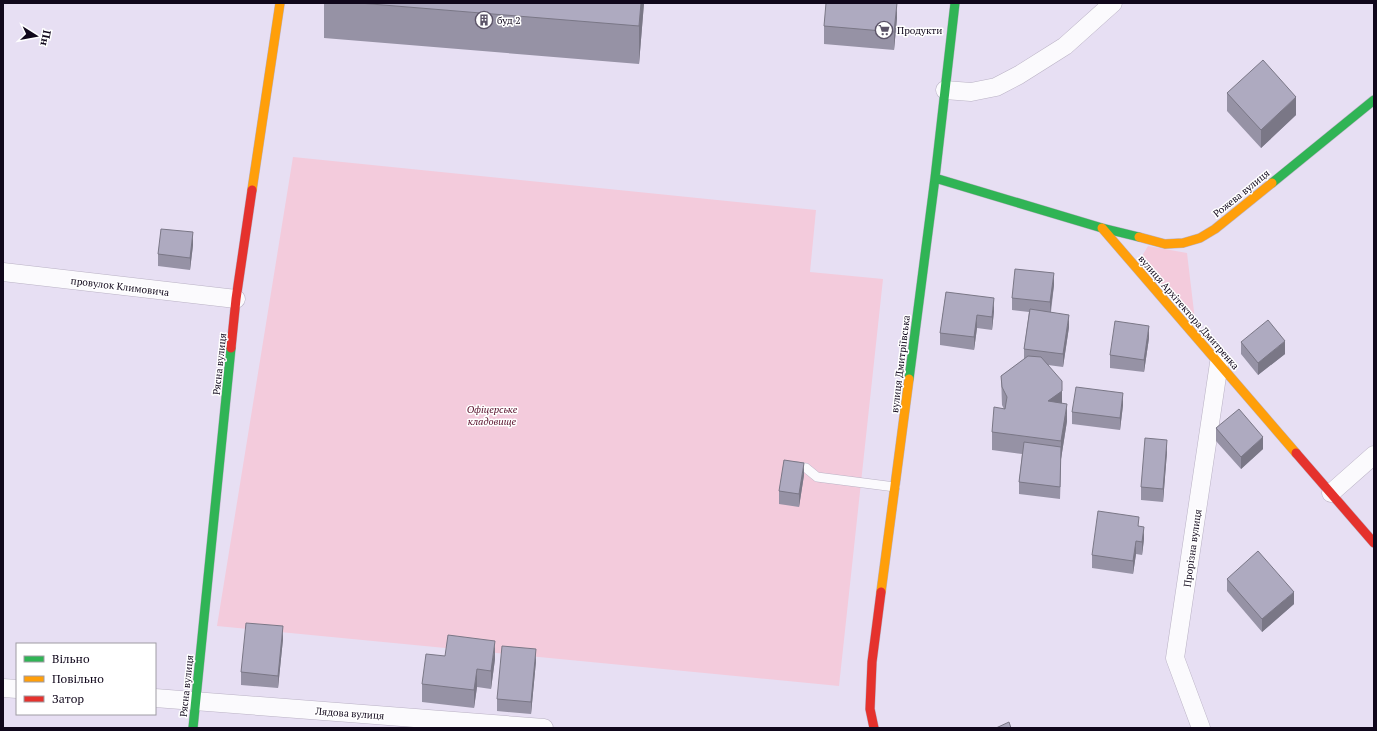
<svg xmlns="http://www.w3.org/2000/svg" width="1377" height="731" viewBox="0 0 1377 731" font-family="'PT Serif',serif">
  <rect width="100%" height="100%" fill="#e7dff3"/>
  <!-- green -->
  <path fill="#f3cbdc" d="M293,157L816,210L810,272L883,279L839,686L217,626Z
    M1148,246L1187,253L1195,320L1138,263Z"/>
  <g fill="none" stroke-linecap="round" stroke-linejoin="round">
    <defs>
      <path id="lane" d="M793,466L806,468L817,477L895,487"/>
      <path id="street" d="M945,90L971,92L996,87L1019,75L1065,46L1113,3
        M3,272L236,299
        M1331,493L1374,455
        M3,688L17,689
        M155,698L544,728
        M1201,728L1175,658L1219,363"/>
      <path id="fast" d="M935,178L1102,228L1139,237
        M1272,183L1374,100
        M909,379L935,178L955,3
        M193,728L231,348"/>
      <path id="slow" d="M252,190L280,3
        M1102,228L1296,453
        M1139,237L1165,244L1183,243L1200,238L1215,229L1272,183
        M881,592L909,379"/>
      <path id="jam" d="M231,348L236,299L252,190
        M1296,453L1374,543
        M874,728L870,709L872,662L881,592"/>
    </defs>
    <!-- lane casing -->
    <use href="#lane" stroke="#bab2c5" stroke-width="10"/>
    <!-- street casing -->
    <use href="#street" stroke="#bab2c5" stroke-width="19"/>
    <!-- fast casing -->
    <use href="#fast" stroke="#bab2c5" stroke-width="10"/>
    <!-- slow casing -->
    <use href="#slow" stroke="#bab2c5" stroke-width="10"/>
    <!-- jam casing -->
    <use href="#jam" stroke="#bab2c5" stroke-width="10"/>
    <!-- lane -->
    <use href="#lane" stroke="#fbfafd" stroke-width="9"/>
    <!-- street -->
    <use href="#street" stroke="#fbfafd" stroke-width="18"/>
    <!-- fast -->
    <use href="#fast" stroke="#30b455" stroke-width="9"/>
    <!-- slow -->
    <use href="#slow" stroke="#ff9f0a" stroke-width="9"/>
    <!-- jam -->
    <use href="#jam" stroke="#e5322d" stroke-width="9"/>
  </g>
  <!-- wall -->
  <path fill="#9692a5" d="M324,3H644L639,64L324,38Z
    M897,18L894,50L824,44V26Z
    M1227,93L1296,115L1261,148L1227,111Z
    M193,245L190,270L158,266V254Z
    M1054,285L1051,312L1069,327L1063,367L1048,365L1062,403L1067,421L1061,459L1060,499L1019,494V482L1022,454L992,450V432L1004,409L1002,405L1001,376L1024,359V349L1029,312L1012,310V298Z
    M946,292L994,311L992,330L977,328L974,350L940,345V333Z
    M1149,338L1144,372L1110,368V355Z
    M1241,342L1285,354L1258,375L1241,354Z
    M1123,405L1120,430L1072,424V412Z
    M1216,428L1263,449L1241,469L1216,441Z
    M1167,452L1163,502L1141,500V487Z
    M804,475L799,507L779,504V491Z
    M1139,526L1144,539L1142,555L1136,554L1133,574L1092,568V555Z
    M1227,579L1294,604L1262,632L1227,591Z
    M283,639L278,688L241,685V672Z
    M445,656L495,659L491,689L477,687L474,708L422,702V684Z
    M536,661L531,714L497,711V699Z"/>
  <!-- shaded-wall -->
  <path fill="#7a7786" d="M641,3H644L639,64V26Z
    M897,3V18L894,50V32Z
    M1296,97V115L1261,148V130Z
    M193,232V245L190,270V258Z
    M1054,273V285L1050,314V302Z
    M994,298V311L992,330V317Z
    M977,315V328L974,350V337Z
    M1069,315V327L1063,367V354Z
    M1149,326V338L1144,372V360Z
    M1285,341V354L1258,375V363Z
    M1062,381V409L1048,401Z
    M1123,393V405L1120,430V418Z
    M1067,404V421L1061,459L1060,499L1061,441Z
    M1263,437V449L1241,469V457Z
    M1167,440V452L1163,502V489Z
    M804,463V475L799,507V494Z
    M1144,527V539L1142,555V542Z
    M1136,541V554L1133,574V561Z
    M1294,592V604L1262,632V619Z
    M283,626V639L278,688V676Z
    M495,641V659L491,689V671Z
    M536,649V661L531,714V702Z
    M477,669V687L474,708V690Z"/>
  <!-- building -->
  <path fill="#aeaac0" stroke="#7a7786" d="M359,3H641L639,26Z
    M826,3H897L894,32L824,26Z
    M1263,60L1296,97L1261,130L1227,93Z
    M161,229L193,232L190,258L158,254Z
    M1015,269L1054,273L1050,302L1012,298Z
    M946,292L994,298L992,317L977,315L974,337L940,333Z
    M1030,309L1069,315L1063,354L1024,349Z
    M1268,320L1285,341L1258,363L1241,342Z
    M1115,321L1149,326L1144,360L1110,355Z
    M1028,356L1041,357L1062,381V391L1048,401L1067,404L1061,441L992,432L994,407L1005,409L1007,397L1002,387L1001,376Z
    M1076,387L1123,393L1120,418L1072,412Z
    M1239,409L1263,437L1241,457L1216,428Z
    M1145,438L1167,440L1163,489L1141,487Z
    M1024,442L1061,447L1060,487L1019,482Z
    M784,460L804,463L799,494L779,491Z
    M1098,511L1139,517L1138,526L1144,527L1142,542L1136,541L1133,561L1092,555Z
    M1258,551L1294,592L1262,619L1227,579Z
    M246,623L283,626L278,676L241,672Z
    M448,635L495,641L491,671L477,669L474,690L422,684L426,654L445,656Z
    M502,646L536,649L531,702L497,699Z
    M1009,722L1011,728H996Z"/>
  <!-- icons -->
  <defs>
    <symbol id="building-ring" viewBox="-11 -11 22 22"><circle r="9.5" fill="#fff" stroke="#5b5367" stroke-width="1.5"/><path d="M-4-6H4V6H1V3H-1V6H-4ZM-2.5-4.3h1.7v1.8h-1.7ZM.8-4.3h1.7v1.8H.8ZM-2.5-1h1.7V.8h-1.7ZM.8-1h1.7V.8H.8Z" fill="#5b5367"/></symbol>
    <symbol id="supermarket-ring" viewBox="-11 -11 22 22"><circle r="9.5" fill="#fff" stroke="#5b5367" stroke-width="1.5"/><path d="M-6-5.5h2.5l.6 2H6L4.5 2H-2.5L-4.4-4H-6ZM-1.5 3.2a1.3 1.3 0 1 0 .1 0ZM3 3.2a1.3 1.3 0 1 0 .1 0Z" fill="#5b5367"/></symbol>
  </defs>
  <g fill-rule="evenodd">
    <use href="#building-ring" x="474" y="10" width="20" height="20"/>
    <use href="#supermarket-ring" x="874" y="20" width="20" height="20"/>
  </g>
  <g text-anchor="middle" stroke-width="3" stroke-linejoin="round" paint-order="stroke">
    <!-- poi labels -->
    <g font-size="10" fill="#10071b" stroke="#fff" text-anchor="start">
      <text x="497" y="24">буд 2</text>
      <text x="897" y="34">Продукти</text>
    </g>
    <!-- street labels -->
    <g font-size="10" fill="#10071b" stroke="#fff">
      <text transform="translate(1241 193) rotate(-39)" y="4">Рожева вулиця</text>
      <text transform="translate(120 286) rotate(7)" y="4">провулок Климовича</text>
      <text transform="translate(1189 312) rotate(49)" y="4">вулиця Архітектора Дмитренка</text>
      <text transform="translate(219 364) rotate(-84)" y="4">Рясна вулиця</text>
      <text transform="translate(900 364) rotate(-83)" y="4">вулиця Дмитріївська</text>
      <text transform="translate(1192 548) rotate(-82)" y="4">Прорізна вулиця</text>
      <text transform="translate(186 686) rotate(-84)" y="4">Рясна вулиця</text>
      <text transform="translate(350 713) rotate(4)" y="4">Лядова вулиця</text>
    </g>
    <!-- park labels -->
    <g font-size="10" font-style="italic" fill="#560e29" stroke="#fff">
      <text x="492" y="413">Офіцерське<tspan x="492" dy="12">кладовище</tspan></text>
    </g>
  </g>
  <!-- border -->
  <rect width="1377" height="731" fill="none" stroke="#10071b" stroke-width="8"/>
  <!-- legend -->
  <rect x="16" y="643" width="140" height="72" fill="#ffffff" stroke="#9f9ca4"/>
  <rect x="24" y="656" width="20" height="6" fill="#30b455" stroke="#9f9ca4"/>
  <text x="52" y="663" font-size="12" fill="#10071b">Вільно</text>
  <rect x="24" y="676" width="20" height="6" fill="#ff9f0a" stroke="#9f9ca4"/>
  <text x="52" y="683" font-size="12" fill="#10071b">Повільно</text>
  <rect x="24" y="696" width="20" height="6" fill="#e5322d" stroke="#9f9ca4"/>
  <text x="52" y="703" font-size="12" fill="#10071b">Затор</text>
  <!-- north arrow -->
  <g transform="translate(36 36) rotate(101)" stroke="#ffffff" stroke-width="3" paint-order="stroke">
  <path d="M0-3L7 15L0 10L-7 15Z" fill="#10071b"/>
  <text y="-6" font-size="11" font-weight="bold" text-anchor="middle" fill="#10071b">Пн</text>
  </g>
</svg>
